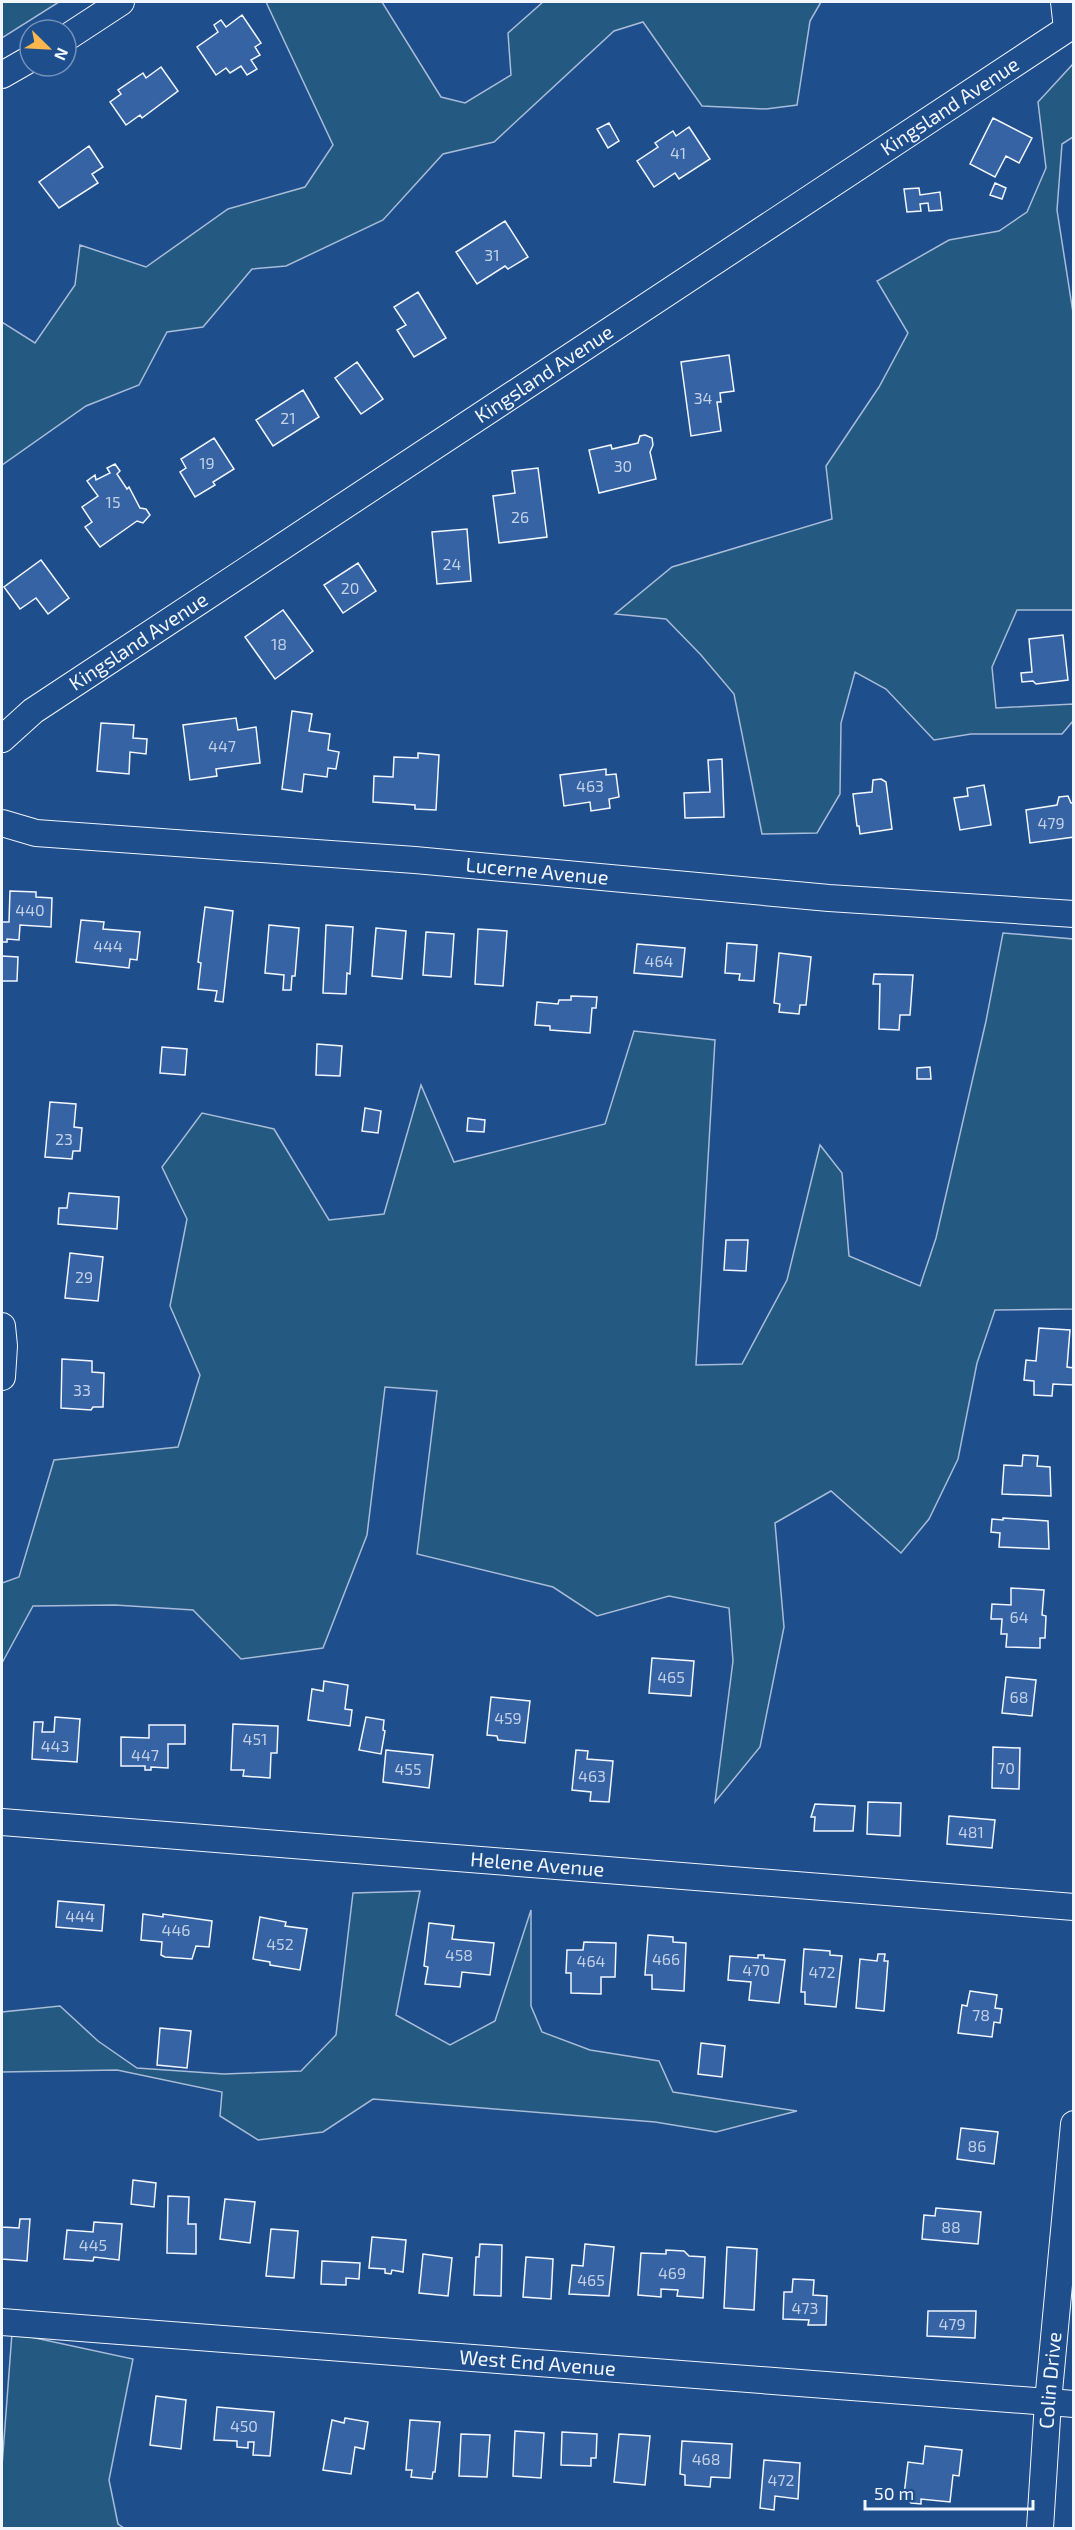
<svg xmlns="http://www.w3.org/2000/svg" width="1075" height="2530" viewBox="0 0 1075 2530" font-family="'Exo 2',sans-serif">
  <rect width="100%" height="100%" fill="#1f4e8c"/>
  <!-- green -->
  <path fill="#245a82" stroke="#a8bbd7" stroke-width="1.5" d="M2,2H59L2,38Z
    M266,2H382L441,97L465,103L511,75L508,33L543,2H821L810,21L797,105L766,109L702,106L643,22L614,31L494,142L443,154L383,220L286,266L252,269L203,327L167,332L139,385L86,406L2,465V322L35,343L75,285L80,245L146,267L228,209L305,187L333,145Z
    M1073,64V137L1062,144L1057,210L1074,319L1073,610H1017L992,667L996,708L1073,704V721L1062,734H971L934,740L886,689L855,672L841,723L840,794L817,833L762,834L734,694L701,655L666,619L615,614L672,567L832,519L826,466L879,387L908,333L877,281L949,240L999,231L1027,212L1046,168L1038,102Z
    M1003,933L1073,939V1309L995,1310L977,1363L958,1459L929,1519L901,1553L831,1491L775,1523L784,1627L760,1747L715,1802L733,1661L729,1608L669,1596L597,1616L553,1587L417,1554L437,1391L385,1387L367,1535L323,1648L241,1659L193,1610L115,1605L33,1606L2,1663V1583L19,1577L54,1460L178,1447L200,1375L170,1306L187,1219L162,1167L202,1113L274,1129L329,1220L384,1214L421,1085L454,1162L605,1124L634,1031L715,1040L696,1365L742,1364L787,1280L820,1145L842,1173L849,1256L920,1286L936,1238L986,1021Z
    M420,1891L396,2015L450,2045L495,2021L531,1910V2006L542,2032L590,2050L659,2061L673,2092L797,2111L716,2132L655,2122L373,2099L323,2132L258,2140L220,2116L222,2092L117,2070L2,2072V2012L60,2006L98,2041L137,2068L224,2074L301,2071L336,2035L353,1893Z
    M12,2333L133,2359L109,2480L118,2524L124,2528H2V2466Z"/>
  <!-- building -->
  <path fill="#3563a3" stroke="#f2f6ff" stroke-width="1.5" d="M242,15L261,43L255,47L260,55L251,60L257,69L247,75L241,66L230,73L226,68L216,75L197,47L218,32L214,25L221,20L226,27Z
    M161,67L178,91L142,118L140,115L126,125L110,102L121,94L118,90L143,73L146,78Z
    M993,118L1032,138L1019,163L1006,156L995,177L970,164Z
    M609,123L619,141L608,148L597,129Z
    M689,127L710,159L679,179L675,173L654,187L637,161L658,147L655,143L673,131L676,136Z
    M89,146L103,167L92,174L98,183L59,208L39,182Z
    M995,183L1006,188L1002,199L990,195Z
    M919,188L920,195L940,192L942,210L929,211L928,203L920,204L921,211L907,212L904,189Z
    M505,221L528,257L508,269L505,266L477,284L456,252Z
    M418,292L446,338L414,357L397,330L406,325L394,307Z
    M729,355L734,391L720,393L721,402H717L721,431L691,436L681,362Z
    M357,362L383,399L361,414L335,378Z
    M303,390L319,417L273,446L256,420Z
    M645,435L652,438L653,445L650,452L656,479L599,493L589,450L611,445L612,449L638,443L640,436Z
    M214,438L234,469L213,482L215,485L195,497L180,472L186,468L181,459Z
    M115,464L120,471L117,474L127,489L129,487L140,508L146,509L150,515L143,523L137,521L100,547L85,527L92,522L82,507L98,496L87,481L95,475L96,480L110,473L107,468Z
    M538,468L547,537L499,543L493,496L515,493L512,471Z
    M467,529L471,581L437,584L432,532Z
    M41,560L69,598L48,614L36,598L20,609L4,587Z
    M358,563L376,591L343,613L324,585Z
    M283,610L313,651L275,679L245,637Z
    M1063,635L1068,680L1036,684L1033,681L1022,682L1021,673L1032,672L1029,639Z
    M292,711L312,714L309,731L330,734L328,750L339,752L336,769L328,768L327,777L304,774L302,792L282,789Z
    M236,718L238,730L256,727L260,763L216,769L217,776L190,780L183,725Z
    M101,723L134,725L133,738L147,739L146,754L130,752L129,774L97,771Z
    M418,753L439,755L436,810L415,809V805L373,802L374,776L393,777L394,757L418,758Z
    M722,759L724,817L685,818L684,793L710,792L708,760Z
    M606,769V775L616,774L619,797L609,799L610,808L591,811L590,802L564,806L560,775Z
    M881,779L886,782L892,829L860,834L859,826H857L853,794L872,792L873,780Z
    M984,785L991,825L960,830L954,798L968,796L967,788Z
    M1068,796L1071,803H1074V837L1030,843L1026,810L1057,805L1059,797Z
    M10,891L36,892V897L52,898L51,927L20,925L19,940L7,939V942H2V922H9Z
    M205,907L233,911L223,1002L215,1001L217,991L198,989L201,963L198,962Z
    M81,920L104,922L103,929L140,932L137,960L130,959L129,968L76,962Z
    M269,925L299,928L295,976H292L291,990H283L284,975L265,973Z
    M326,925L353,927L350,974L347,973L346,994L323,993Z
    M376,928L406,931L402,979L372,976Z
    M478,929L507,931L503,986L475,984Z
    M426,932L454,934L451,977L423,975Z
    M727,943L757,945L754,981L739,980L740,974L725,973Z
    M637,944L685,948L682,977L634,973Z
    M779,953L811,957L806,1005H800L799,1014L779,1012L780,1004L774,1003Z
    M2,956L18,957L17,981H2Z
    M874,974L913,975L910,1015H900L899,1030L879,1029L880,984H873Z
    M571,996L597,997L596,1008H592L590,1033L550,1030V1026L535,1025L537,1002L558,1004L559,1000H571Z
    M317,1044L342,1046L340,1076L316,1075Z
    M162,1047L187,1049L185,1075L160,1073Z
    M930,1067L931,1079H917V1068Z
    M50,1102L76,1104L74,1127L82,1128L80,1151H73L72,1159L45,1157Z
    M365,1108L381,1111L378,1133L362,1131Z
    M468,1118L485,1120L484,1132L467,1131Z
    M69,1193L119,1197L117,1229L58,1224L59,1208H67Z
    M726,1240H748L746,1271L724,1270Z
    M70,1253L103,1257L98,1301L65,1298Z
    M1039,1328L1070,1330L1067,1367L1074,1368L1073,1385L1053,1384L1052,1396L1034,1395V1381L1024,1380L1026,1360L1036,1361Z
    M62,1359L92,1361V1372L104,1373L103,1407H93L91,1410L61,1408Z
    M1023,1455L1038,1456L1037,1466L1050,1467L1051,1496L1002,1494L1004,1465L1022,1466Z
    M1003,1518L1048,1521L1049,1549L999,1547L1000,1533L991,1532L992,1519L1003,1520Z
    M1011,1588L1044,1590L1042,1615L1046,1616L1045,1638H1040V1648L1006,1647L1007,1634H1001L1002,1619H991L992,1604L1011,1605Z
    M652,1658L694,1661L691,1696L649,1693Z
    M1006,1677L1036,1680L1032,1716L1002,1713Z
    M324,1681L348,1685L345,1709L352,1710L350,1726L308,1720L312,1689L323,1691Z
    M491,1697L530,1701L525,1743L498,1740L497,1736L487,1735Z
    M55,1717L80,1719L77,1762L32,1759L34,1722H43L42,1732H54Z
    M366,1717L384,1720L383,1730L385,1731L381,1754L359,1750Z
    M233,1724L278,1726L277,1753H271L270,1778L243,1776L244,1770H231Z
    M149,1725H185V1744H168V1768L151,1767V1770H145V1766H121V1737L149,1738Z
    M993,1747L1020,1748L1019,1789L992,1788Z
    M386,1750L433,1755L429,1788L383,1782Z
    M576,1750L588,1751L587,1759L613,1761L609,1802L590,1801L591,1792L572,1790Z
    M868,1802L901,1803L900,1836L867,1834Z
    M815,1804L855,1806L853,1831H814L815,1817H811Z
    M949,1816L995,1820L992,1848L947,1844Z
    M58,1901L104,1905L102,1931L56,1927Z
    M143,1914L163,1917V1914L212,1921L209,1947L196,1946L192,1959L165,1957L161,1955L162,1942L141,1940Z
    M260,1917L286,1922L285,1926L307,1929L300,1970L270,1965V1962L253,1959Z
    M429,1923L454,1926L452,1939L494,1943L490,1975L462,1972L460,1987L425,1984L428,1967L424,1966Z
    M648,1935L673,1937V1942L686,1943L684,1991L652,1989V1975H645Z
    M584,1942L616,1943L615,1977H601V1994L571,1993V1973H566L567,1950H583Z
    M804,1949L830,1951V1955L842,1956L836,2007L805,2004V1992H801Z
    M878,1954H885L884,1961H888L884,2011L856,2008L860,1959L877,1961Z
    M758,1955H764V1958L785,1960L779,2003L749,2000L751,1982L728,1980L730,1956L758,1958Z
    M970,1991L997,1995L995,2008L1002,2009L1000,2023L994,2022L992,2037L958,2033L962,2005L967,2006Z
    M160,2028L191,2031L187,2068L157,2065Z
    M701,2043L725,2046L722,2077L698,2074Z
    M961,2128L998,2132L994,2164L957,2159Z
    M133,2180L156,2183L154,2207L131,2204Z
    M168,2196L189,2197L188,2224H196V2254L167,2253Z
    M225,2199L255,2202L250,2243L220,2239Z
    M936,2208L981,2212L978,2244L922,2239L924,2215L935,2216Z
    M2,2216V2227L19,2228L20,2219H30L27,2261L2,2259Z
    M94,2222L122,2224L119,2260L94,2257L93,2261L64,2259L67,2230L93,2232Z
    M271,2229L298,2231L294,2278L266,2276Z
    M372,2237L406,2240L403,2272L392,2270L391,2274L385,2273V2269L369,2268Z
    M480,2244L502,2245L501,2296L474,2295L476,2257H479Z
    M585,2244L614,2247L609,2296L569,2294L572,2265L583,2266Z
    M727,2247L757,2249L754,2310L724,2308Z
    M666,2250L684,2251L689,2256L705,2257L703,2298L677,2296L678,2290L661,2289V2297L638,2295L641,2253L666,2254Z
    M423,2254L452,2258L448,2296L419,2293Z
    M526,2257L553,2259L551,2299L523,2297Z
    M322,2261L360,2263L359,2279L346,2278V2285L321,2284Z
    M793,2279L814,2280L813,2295L827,2296L826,2325H808L809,2320L783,2319L784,2292H792Z
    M928,2311H976L975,2338L927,2336Z
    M156,2396L186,2400L181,2449L150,2445Z
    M217,2407L274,2412L270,2456L253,2455L254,2442H248V2448L237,2447V2441L214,2440Z
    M345,2418L368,2422L364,2449L355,2447L351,2474L323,2470L332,2420L344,2423Z
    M410,2420L440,2422L435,2472H433L432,2479L411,2477L412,2470H406Z
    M515,2431L544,2433L541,2478L513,2476Z
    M562,2432L597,2434L596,2458H591V2466L561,2465Z
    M461,2434L490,2435L487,2477L459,2476Z
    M619,2434L650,2436L645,2485L614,2482Z
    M682,2441L732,2444L730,2478L711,2477L710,2487L685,2485V2475L680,2474Z
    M925,2446L962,2450L959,2476L953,2475L950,2502L921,2499V2504L911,2503L904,2495L908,2462L923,2464Z
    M764,2460L800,2463L798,2499L775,2496L774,2510L760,2508Z"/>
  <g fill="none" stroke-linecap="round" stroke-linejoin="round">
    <defs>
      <g id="minor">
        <path d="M66,38L121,2"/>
        <path d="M2,75L30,59"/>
        <path id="s1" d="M2,739L33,711L1067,29L1064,2"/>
        <path id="s2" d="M2,823L36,833L415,860L829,898L1074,914"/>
        <path d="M2,1326L4,1346L2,1377"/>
        <path id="s3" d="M2,1822L1074,1907"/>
        <path id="s4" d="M2,2322L1074,2404"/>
        <path id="s5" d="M1040,2528L1048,2402L1074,2124"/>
      </g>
    </defs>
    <!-- minor casing -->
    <use href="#minor" stroke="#f2f6ff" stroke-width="28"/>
    <!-- minor -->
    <use href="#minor" stroke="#1f4e8c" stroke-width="26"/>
  </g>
  <g text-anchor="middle" stroke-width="4.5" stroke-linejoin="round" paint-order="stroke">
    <!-- number labels -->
    <g font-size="16" fill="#c3d1e8">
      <text x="678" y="159">41</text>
      <text x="492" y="261">31</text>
      <text x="703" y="404">34</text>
      <text x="288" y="424">21</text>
      <text x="207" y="469">19</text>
      <text x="623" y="472">30</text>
      <text x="113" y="508">15</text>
      <text x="520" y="523">26</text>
      <text x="452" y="570">24</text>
      <text x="350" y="594">20</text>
      <text x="279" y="650">18</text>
      <text x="222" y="752">447</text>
      <text x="590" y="792">463</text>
      <text x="1051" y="829">479</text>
      <text x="30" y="916">440</text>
      <text x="108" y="952">444</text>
      <text x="659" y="967">464</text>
      <text x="64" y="1145">23</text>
      <text x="84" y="1283">29</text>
      <text x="82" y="1396">33</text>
      <text x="1019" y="1623">64</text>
      <text x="671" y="1683">465</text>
      <text x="1019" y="1703">68</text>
      <text x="508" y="1724">459</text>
      <text x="255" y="1745">451</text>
      <text x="55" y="1752">443</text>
      <text x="145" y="1761">447</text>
      <text x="1006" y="1774">70</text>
      <text x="408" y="1775">455</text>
      <text x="592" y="1782">463</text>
      <text x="971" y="1838">481</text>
      <text x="80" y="1922">444</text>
      <text x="176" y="1936">446</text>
      <text x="280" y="1950">452</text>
      <text x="459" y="1961">458</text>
      <text x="666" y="1965">466</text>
      <text x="591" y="1967">464</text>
      <text x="756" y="1976">470</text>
      <text x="822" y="1978">472</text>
      <text x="981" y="2021">78</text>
      <text x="977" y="2152">86</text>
      <text x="951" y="2233">88</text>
      <text x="93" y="2251">445</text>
      <text x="672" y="2279">469</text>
      <text x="591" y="2286">465</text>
      <text x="805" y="2314">473</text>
      <text x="952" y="2330">479</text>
      <text x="244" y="2432">450</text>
      <text x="706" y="2465">468</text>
      <text x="781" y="2486">472</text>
    </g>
    <!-- street labels -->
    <g font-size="20" fill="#f2f6ff" stroke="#1f4e8c">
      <text dy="7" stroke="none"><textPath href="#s1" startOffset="1140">Kingsland Avenue</textPath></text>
      <text dy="7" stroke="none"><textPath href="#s1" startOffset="654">Kingsland Avenue</textPath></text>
      <text dy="7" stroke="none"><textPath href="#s1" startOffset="168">Kingsland Avenue</textPath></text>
      <text dy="7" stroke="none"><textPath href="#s2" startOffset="538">Lucerne Avenue</textPath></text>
      <text dy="7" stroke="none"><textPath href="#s3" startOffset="537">Helene Avenue</textPath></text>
      <text dy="7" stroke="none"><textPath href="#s4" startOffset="537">West End Avenue</textPath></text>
      <text dy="7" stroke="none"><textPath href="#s5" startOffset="148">Colin Drive</textPath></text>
    </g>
  </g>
  <!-- border -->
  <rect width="1075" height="2530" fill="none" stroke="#f2f6ff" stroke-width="6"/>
  <!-- north arrow -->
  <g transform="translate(48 48) rotate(114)"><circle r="28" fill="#1f4e8c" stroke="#7391ba" stroke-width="1.5"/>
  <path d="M0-4.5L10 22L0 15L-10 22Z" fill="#ffb74d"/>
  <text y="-9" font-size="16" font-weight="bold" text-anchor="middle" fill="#f2f6ff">N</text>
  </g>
  <!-- scale -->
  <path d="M865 2500v9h168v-9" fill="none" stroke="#f2f6ff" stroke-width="3"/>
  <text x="874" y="2500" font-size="18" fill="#f2f6ff" stroke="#1f4e8c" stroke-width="4.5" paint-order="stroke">50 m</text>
</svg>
